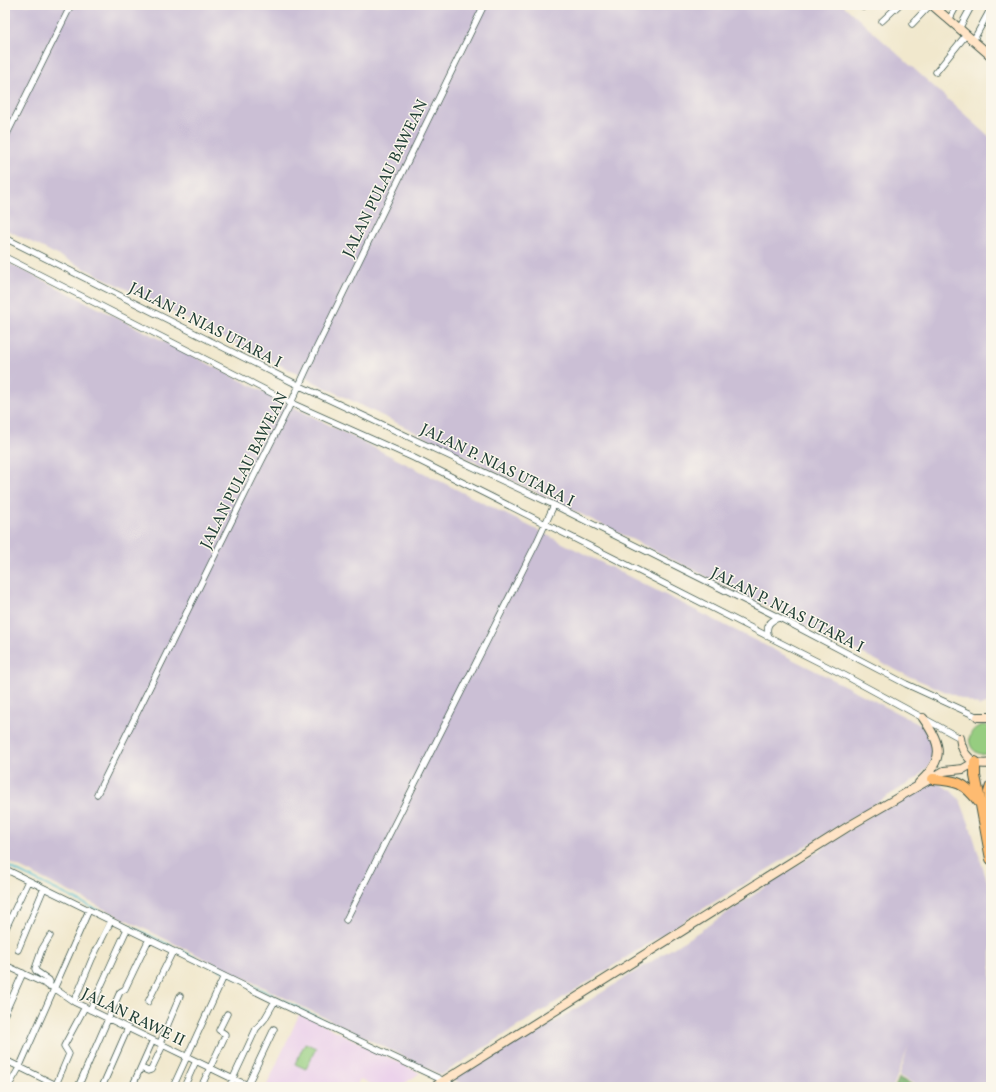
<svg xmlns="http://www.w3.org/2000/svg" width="996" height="1092" viewBox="0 0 996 1092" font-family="Vollkorn,serif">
  <rect width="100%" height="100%" fill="#fbf7ec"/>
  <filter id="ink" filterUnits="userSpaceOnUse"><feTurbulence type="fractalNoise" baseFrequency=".025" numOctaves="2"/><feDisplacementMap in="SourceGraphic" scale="8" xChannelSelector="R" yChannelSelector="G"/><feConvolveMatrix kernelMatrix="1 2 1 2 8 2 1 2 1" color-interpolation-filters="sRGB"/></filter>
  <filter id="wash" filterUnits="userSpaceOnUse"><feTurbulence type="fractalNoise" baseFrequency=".012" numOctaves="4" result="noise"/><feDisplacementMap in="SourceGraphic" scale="16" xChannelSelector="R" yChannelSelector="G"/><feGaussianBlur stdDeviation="0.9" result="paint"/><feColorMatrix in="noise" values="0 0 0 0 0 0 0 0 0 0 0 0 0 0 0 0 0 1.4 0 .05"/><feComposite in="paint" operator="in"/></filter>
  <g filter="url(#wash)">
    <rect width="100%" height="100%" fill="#f1e8cd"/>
    <!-- built -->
    <path fill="#ebd1eb" d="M300,1013L420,1073L399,1087H377L360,1079L356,1087H266Z"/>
    <!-- industrial -->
    <path fill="#cbbfd5" d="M5,5H843L991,138V702L980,706L906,675L5,229Z
      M5,261L863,695L922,726L932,740L933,749L930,765L917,778L701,910L441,1075L5,860Z
      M923,781L938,783L951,791L960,800L970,826L991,894V1087H922L899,1076L909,1045L893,1087H469L452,1079L558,1020L700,931Z"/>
    <!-- green -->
    <path fill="#96cd80" stroke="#5a855a" d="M983,725L991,727V753C969,761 960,730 983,725Z
      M305,1043L316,1048L306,1069L295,1064Z"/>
    <!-- forest -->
    <path fill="#78b06e" stroke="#4c7651" d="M899,1078L918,1087H895Z"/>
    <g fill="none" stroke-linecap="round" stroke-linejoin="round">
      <!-- stream -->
      <path stroke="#58c0d5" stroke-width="1.5" d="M5,865L352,1034"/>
    </g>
  </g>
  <g filter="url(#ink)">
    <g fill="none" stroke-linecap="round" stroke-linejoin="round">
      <defs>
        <path id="street" d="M863,7L865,5
          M949,20L957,5
          M882,21L899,5
          M912,24L930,5
          M959,29L972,5
          M973,41L991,8
          M936,72L966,35
          M5,138L71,5
          M5,238L300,386L554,505L780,618L906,684L978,717
          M5,257L291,403L414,458L645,574L844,675L960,738
          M769,637C765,627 769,620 780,618
          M97,794L253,478L291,403L316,349L484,5
          M5,869L275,1001L457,1087
          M346,920L536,544L554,505
          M5,930L28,881
          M18,950L44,888
          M5,965L54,988L74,1002L233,1079L254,1087
          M48,986L50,982L49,980L36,971L35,969L42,949L50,936
          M74,1002L92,959L111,921
          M148,1002L173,951
          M90,1010L127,929
          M5,1013L23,973
          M160,1043L180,996
          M5,1060L56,1085
          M141,1068L148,1071L151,1070L163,1045
          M248,1084L274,1029
          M8,1087L19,1068L89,910
          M55,1087L69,1054L64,1046L85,1007
          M78,1087L120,992L125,989L149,939
          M102,1087L128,1028
          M132,1087L153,1040
          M173,1087L224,976
          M184,1087L196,1061
          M201,1087L225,1036V1034L219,1030L227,1014
          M229,1087L256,1029L264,1020L275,1001"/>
        <path id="secondary" d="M932,5L991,56
          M978,717H991
          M960,738C962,755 973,767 991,763
          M919,783C945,759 942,745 923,718
          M434,1087L849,826L944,771L963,769L975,762"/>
        <path id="highway" d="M975,762V776L981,805L991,859
          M933,779C957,781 964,782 979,802
          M991,806L989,792L991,786"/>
      </defs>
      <!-- street casing -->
      <use href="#street" stroke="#3e574b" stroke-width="7"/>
      <!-- secondary casing -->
      <use href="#secondary" stroke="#3e574b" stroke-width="10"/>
      <!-- highway casing -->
      <use href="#highway" stroke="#3e574b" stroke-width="12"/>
      <!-- street -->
      <use href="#street" stroke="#fff" stroke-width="5.5"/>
      <!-- secondary -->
      <use href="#secondary" stroke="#ffe4c6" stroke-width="8"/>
      <!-- highway -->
      <use href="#highway" stroke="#febb71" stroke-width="10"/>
    </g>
  </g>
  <g text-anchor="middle" stroke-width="3" stroke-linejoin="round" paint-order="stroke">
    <!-- street labels -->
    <g font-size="16" fill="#1f3d34" stroke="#fbf7ec">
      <text transform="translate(384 178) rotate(-64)" y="6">JALAN PULAU BAWEAN</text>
      <text transform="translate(206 324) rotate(27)" y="6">JALAN P. NIAS UTARA I</text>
      <text transform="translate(498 464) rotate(26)" y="6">JALAN P. NIAS UTARA I</text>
      <text transform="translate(243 470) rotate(-63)" y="6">JALAN PULAU BAWEAN</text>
      <text transform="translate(788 609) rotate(27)" y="6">JALAN P. NIAS UTARA I</text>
      <text transform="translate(134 1016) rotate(26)" y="6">JALAN RAWE II</text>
    </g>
  </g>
  <!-- margin -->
  <rect width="996" height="1092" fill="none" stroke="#fbf7ec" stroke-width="20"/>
</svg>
